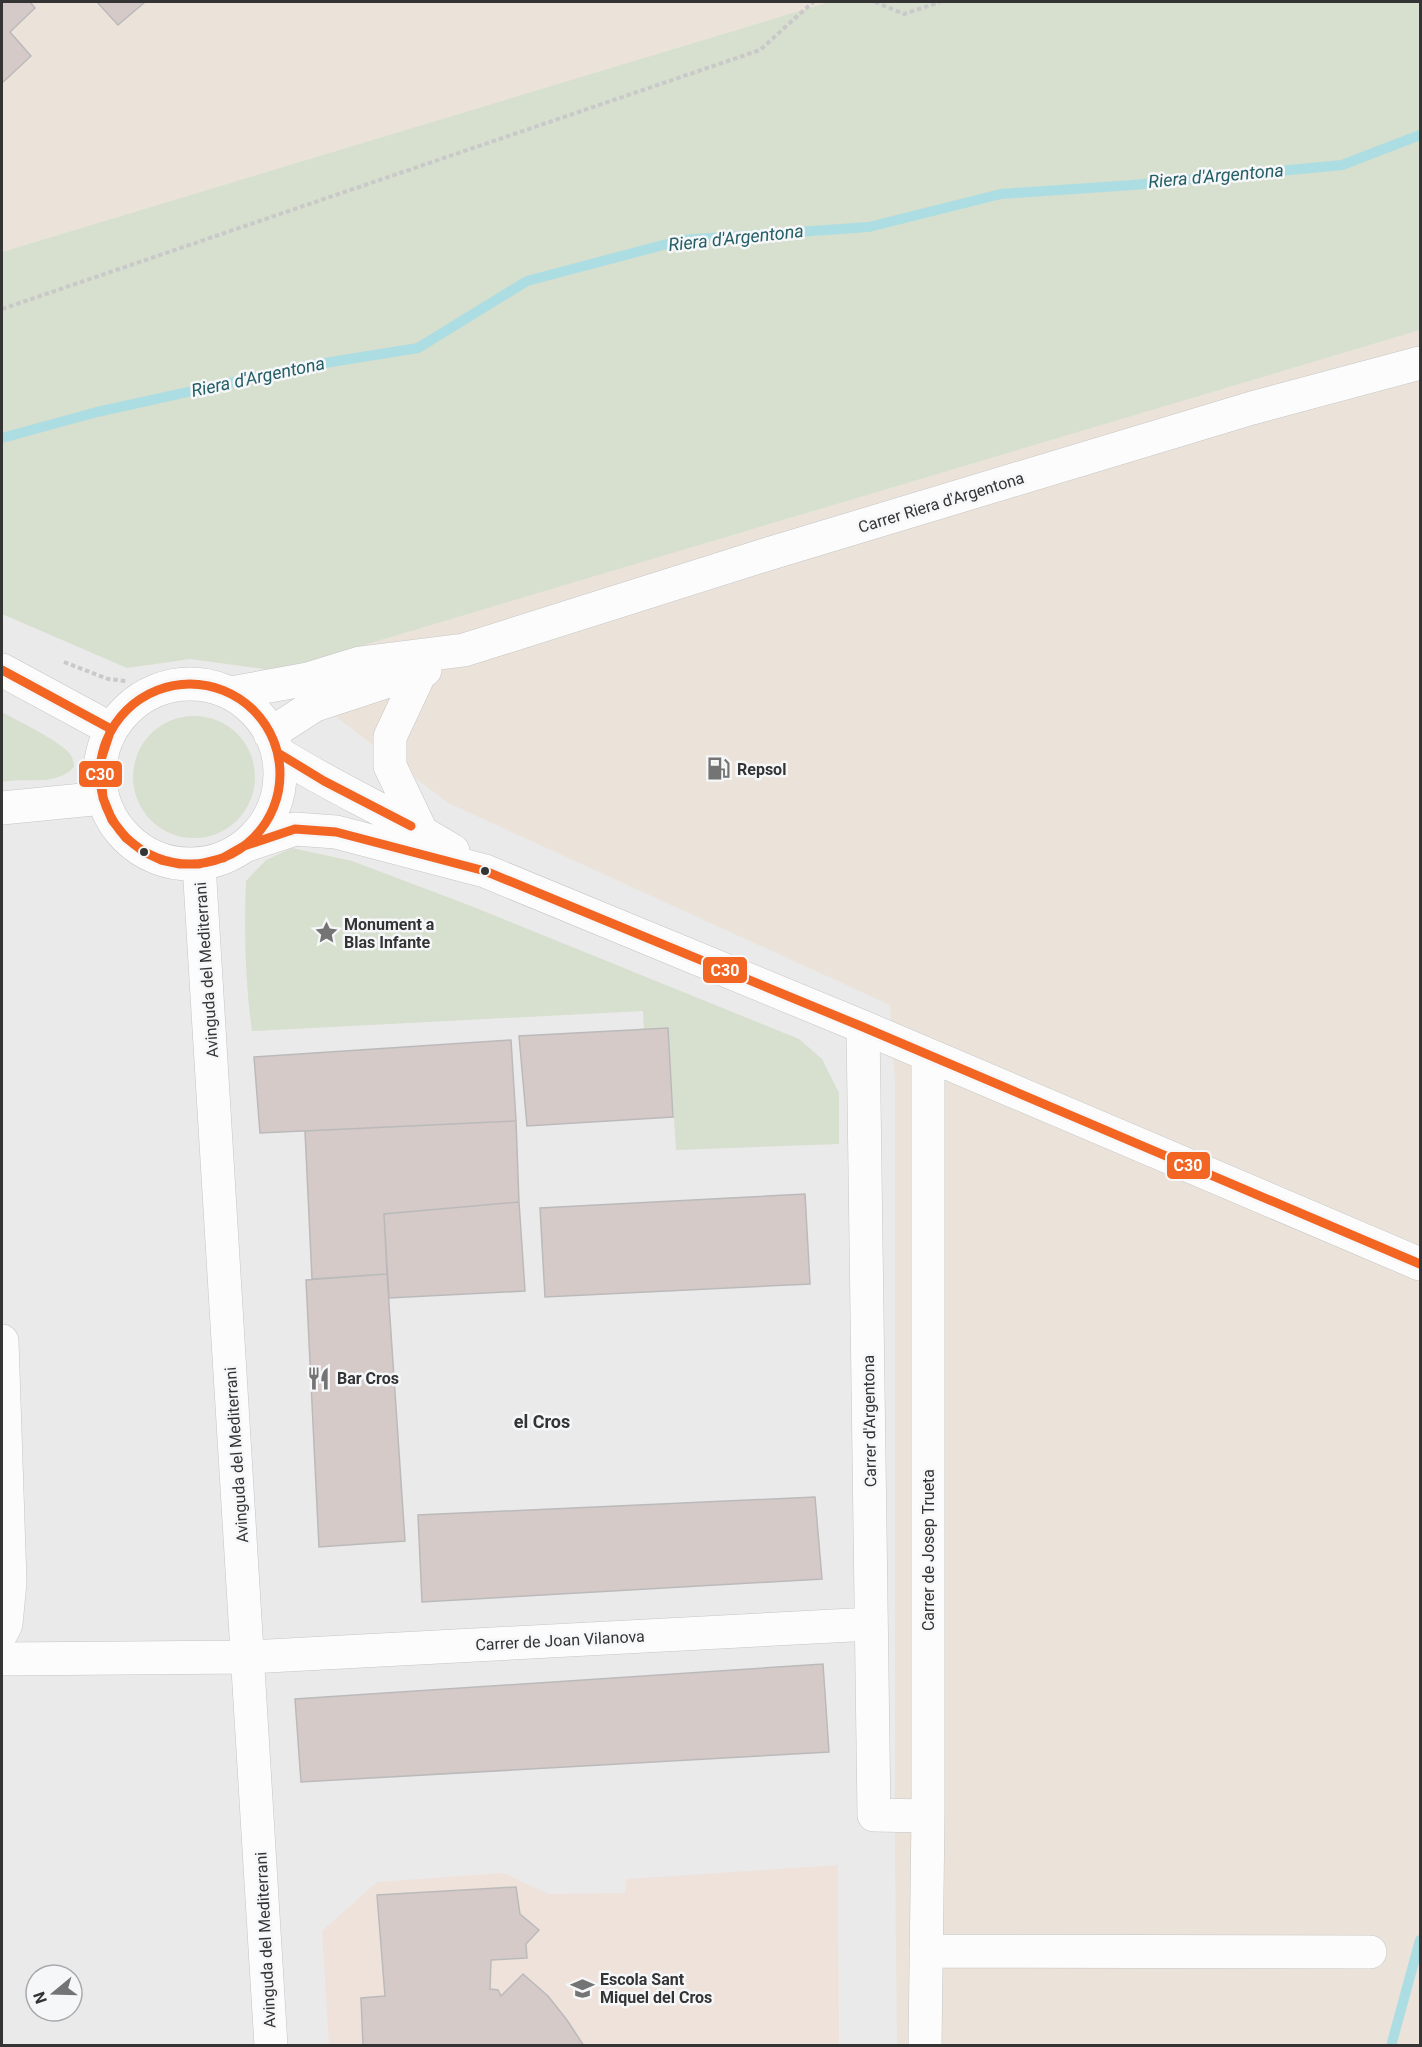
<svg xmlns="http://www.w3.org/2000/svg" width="1422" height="2047" viewBox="0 0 1422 2047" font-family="Roboto,sans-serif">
  <rect width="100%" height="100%" fill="#eaeaeb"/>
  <!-- industrial -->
  <path fill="#ebe3d9" d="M2,2H829L2,252Z
    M1420,330V2045H897L895,1864V1081L890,1005L448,803L277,671Z"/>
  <!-- education -->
  <path fill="#eee2db" d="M838,1865L839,2045H329L322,1931L377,1882L503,1873L549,1894L625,1893L626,1879Z"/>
  <!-- green -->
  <path fill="#d7dfce" d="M829,2H1420V330L277,671L190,659L127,668L2,614V252Z
    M2,712C19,722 59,740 70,754C73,759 74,762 74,767C56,787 25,777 2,782Z
    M133 777a61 61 0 1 1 122 0a61 61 0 1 1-122 0Z
    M292,848L352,861L471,906L799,1039L822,1059L839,1093V1144L676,1150L668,1029L644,1030L643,1011L252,1031C245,982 244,930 246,881L266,860Z"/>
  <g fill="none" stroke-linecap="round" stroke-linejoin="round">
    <!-- stream -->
    <path stroke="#acdde3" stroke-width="10" d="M2,438L97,412L306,366L418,348L527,281L682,240L869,227L1001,194L1133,185L1342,165L1420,135
      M1391,2046L1420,1940"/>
  </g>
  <!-- building -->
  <path fill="#d5cac8" stroke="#bbbabb" stroke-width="1.5" d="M2,2H30L35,8L10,32L31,56L2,83Z
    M97,2H145L118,25Z
    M668,1028L673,1117L527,1126L519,1036Z
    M511,1040L516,1121L260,1133L254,1057Z
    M516,1121L519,1202L384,1214L387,1274L312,1279L305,1131Z
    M805,1194L810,1284L545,1297L540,1208Z
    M519,1202L525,1291L389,1298L384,1214Z
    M387,1274L405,1541L319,1547L306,1280Z
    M815,1497L822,1579L422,1602L418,1515Z
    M823,1664L829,1752L301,1782L295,1699Z
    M516,1887L520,1914L539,1930L526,1944L527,1958L491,1960L490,1989L498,1990L501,1996L523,1974L548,1996L567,2020L584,2046H363L361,1998L385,1996L377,1895Z"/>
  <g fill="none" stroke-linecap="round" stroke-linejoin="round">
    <defs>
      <path id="minor" d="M2,670L111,729
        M420,673L390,737V766L421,831
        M100 774a90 90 0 1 1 180 0a90 90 0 1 1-180 0Z
        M231,693L308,679L360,663L464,650L768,554L1252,408L1420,363
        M270,734L315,705L388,681L415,676L425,670
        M278,753C335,789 396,815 453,851
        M2,808L103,798
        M244,846L295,829L336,832L485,871L863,1027L1420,1264
        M199,864L271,2046
        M863,1027L874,1815L928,1816
        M2,1341L10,1582L6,1624L2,1632
        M2,1659L248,1657L871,1624
        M926,1951L1370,1952
        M925,2046L928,1816V1055"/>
    </defs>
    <!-- minor casing -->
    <use href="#minor" stroke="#c5c5c6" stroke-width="34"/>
    <!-- path -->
    <path stroke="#c9c9ca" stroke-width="4" stroke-dasharray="4.5 3" stroke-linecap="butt" d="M875,2L904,14L940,2
      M2,309L760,50L813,2
      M64,662L108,679L126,681"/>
    <!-- minor -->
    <use href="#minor" stroke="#fcfcfc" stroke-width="33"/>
    <defs>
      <path id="bus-1" d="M2,670L111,729
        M100 774a90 90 0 1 1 180 0a90 90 0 1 1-180 0Z
        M111,729L100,763L103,798L112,820L126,838L144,852L161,860L180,864H199L223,858L244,846L295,829L336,832L485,871L863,1027L1420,1264
        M278,753L324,781L411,826"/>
    </defs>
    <!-- bus-1 casing -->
    <use href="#bus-1" stroke="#f6f7f9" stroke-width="14"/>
    <!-- bus-1 -->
    <use href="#bus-1" stroke="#f26522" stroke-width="9"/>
  </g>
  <!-- icons -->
  <defs>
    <symbol id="fuel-bare" viewBox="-9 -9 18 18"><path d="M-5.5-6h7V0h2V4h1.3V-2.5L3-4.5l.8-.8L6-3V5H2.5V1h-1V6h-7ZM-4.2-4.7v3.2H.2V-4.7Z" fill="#747475" stroke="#f6f7f9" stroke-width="2.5" paint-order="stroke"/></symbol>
    <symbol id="sight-bare" viewBox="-9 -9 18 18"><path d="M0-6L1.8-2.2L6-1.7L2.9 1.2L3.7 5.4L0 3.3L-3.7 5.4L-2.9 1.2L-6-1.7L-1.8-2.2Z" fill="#747475" stroke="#f6f7f9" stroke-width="2.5" paint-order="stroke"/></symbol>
    <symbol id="restaurant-bare" viewBox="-9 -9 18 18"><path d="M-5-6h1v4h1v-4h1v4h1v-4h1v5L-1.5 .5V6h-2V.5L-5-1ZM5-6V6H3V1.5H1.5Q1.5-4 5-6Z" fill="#747475" stroke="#f6f7f9" stroke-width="2.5" paint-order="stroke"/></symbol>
    <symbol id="school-bare" viewBox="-9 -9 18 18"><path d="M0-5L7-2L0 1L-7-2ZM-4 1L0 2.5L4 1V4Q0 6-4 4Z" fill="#747475" stroke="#f6f7f9" stroke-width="2.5" paint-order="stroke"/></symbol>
  </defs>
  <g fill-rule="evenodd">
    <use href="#fuel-bare" x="702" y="752" width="33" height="33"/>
    <use href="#sight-bare" x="310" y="916" width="33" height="33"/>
    <use href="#restaurant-bare" x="302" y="1362" width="33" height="33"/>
    <use href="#school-bare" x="566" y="1972" width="33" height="33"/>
  </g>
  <!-- markers -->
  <g fill="#343435" stroke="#f6f7f9" stroke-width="2">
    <circle cx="144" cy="852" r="5"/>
    <circle cx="485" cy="871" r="5"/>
  </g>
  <g text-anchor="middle" stroke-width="5" stroke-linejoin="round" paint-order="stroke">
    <!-- street labels -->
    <g font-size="16" fill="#343435" stroke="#f6f7f9">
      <text transform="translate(941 502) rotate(-17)" y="6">Carrer Riera d'Argentona</text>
      <text transform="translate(206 970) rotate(-94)" y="6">Avinguda del Mediterrani</text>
      <text transform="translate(869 1421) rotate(-91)" y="6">Carrer d'Argentona</text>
      <text transform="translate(236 1455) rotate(-94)" y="6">Avinguda del Mediterrani</text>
      <text transform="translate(928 1550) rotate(-90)" y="6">Carrer de Josep Trueta</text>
      <text transform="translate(560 1640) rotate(-3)" y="6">Carrer de Joan Vilanova</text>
      <text transform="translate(265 1940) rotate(-93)" y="6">Avinguda del Mediterrani</text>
    </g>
    <!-- poi labels -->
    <g font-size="16" font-weight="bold" fill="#343435" stroke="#f6f7f9" text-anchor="start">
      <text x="737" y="775">Repsol</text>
      <text x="344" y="930">Monument a<tspan x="344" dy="18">Blas Infante</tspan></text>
      <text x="337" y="1384">Bar Cros</text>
      <text x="600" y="1985">Escola Sant<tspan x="600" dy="18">Miquel del Cros</tspan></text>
    </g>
    <!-- water labels -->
    <g font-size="18" font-style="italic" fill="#255f66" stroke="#f6f7f9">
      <text transform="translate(1216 176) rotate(-5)" y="6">Riera d'Argentona</text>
      <text transform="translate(736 238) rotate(-6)" y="6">Riera d'Argentona</text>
      <text transform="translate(258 377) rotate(-12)" y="6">Riera d'Argentona</text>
    </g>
    <!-- neighbourhood labels -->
    <g font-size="18" font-weight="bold" fill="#343435" stroke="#f6f7f9">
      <text x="542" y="1428">el Cros</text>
    </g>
  </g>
  <g stroke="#f6f7f9" stroke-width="2">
    <rect x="78" y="760" width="45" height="28" rx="6" fill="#f26522"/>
    <rect x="702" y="956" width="46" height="28" rx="6" fill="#f26522"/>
    <rect x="1166" y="1151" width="45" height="29" rx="6" fill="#f26522"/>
  </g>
  <g font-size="16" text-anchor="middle" font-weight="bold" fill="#fff">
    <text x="100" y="780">C30</text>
    <text x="725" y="976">C30</text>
    <text x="1188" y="1171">C30</text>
  </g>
  <!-- border -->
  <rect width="1422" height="2047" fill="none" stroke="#343435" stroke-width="6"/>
  <!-- north arrow -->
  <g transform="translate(54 1993) rotate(251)"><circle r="28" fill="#f6f7f9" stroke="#a8a9ab" stroke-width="1.5"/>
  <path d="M0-4.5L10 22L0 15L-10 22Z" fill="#747475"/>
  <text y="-9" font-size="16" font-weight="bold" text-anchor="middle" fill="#343435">N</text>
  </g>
</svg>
